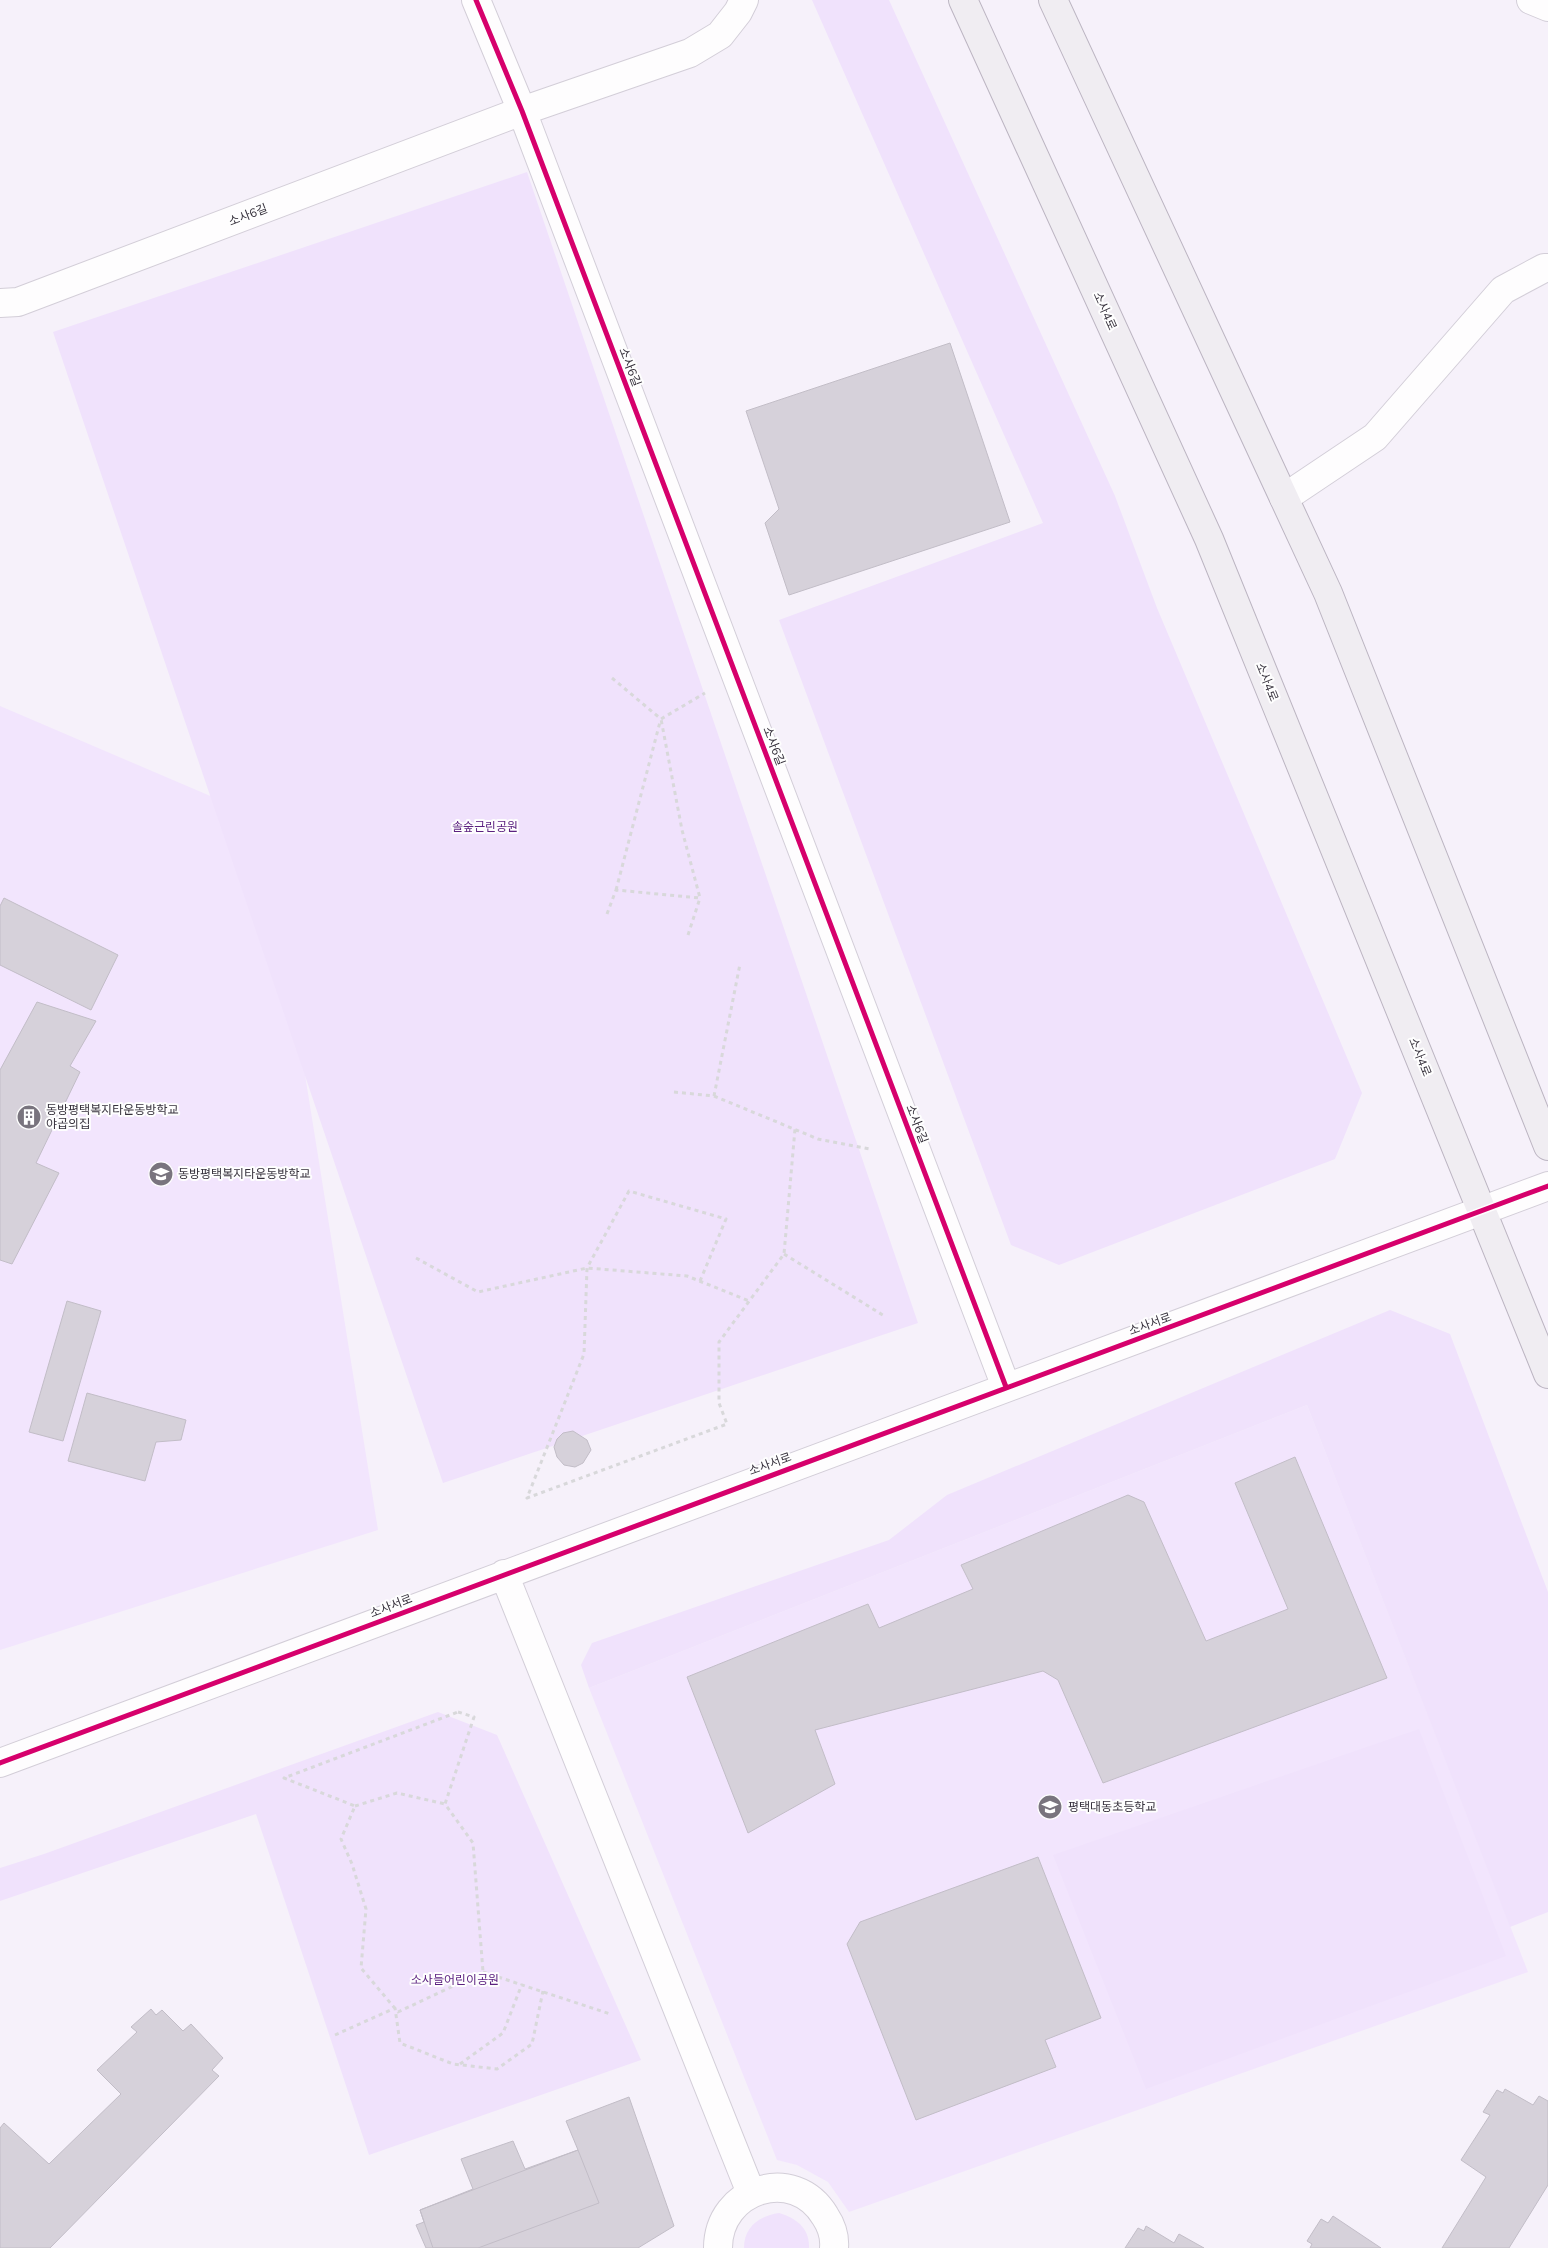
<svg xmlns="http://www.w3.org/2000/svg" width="1548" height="2248" viewBox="0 0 1548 2248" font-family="'Nunito Sans','Noto Sans KR',sans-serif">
  <rect width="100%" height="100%" fill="#f6f1fa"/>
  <!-- built -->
  <path fill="#f2e5fd" d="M0,706L264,819L378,1530L0,1650Z
    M1307,1405L1528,1972L849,2212L828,2182L797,2165L777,2160L589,1688Z"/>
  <!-- green -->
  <path fill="#f0e2fc" d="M812,0H889L1115,496L1157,608L1362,1093L1335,1159L1059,1265L1011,1245L779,620L1043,523Z
    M527,172L918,1323L443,1483L53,332Z
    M1390,1310L1450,1334L1548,1592V1912L1510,1927L1307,1405L589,1688L581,1665L592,1643L889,1540L947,1495Z
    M438,1712L497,1735L641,2060L369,2155L256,1814L0,1901V1868L44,1854Z
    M1419,1729L1506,1956L1146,2089L1053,1855Z
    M779,2213C796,2218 810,2228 809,2248H744C744,2227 759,2216 779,2213Z"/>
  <!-- building -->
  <path fill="#d6d1da" stroke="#c2bdc7" d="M950,343L1010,522L789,595L765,523L779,509L746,411Z
    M4,898L118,955L91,1010L0,965V906Z
    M37,1002L96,1021L70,1066L80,1072L36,1163L59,1173L12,1264L0,1260V1070Z
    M67,1301L101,1311L63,1441L29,1432Z
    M87,1393L186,1420L181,1440L156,1442L145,1481L68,1461Z
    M573,1431L587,1440L591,1450L583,1463L575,1467L564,1465L557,1457L554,1447L557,1439L563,1433Z
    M1295,1457L1387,1678L1103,1783L1058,1680L1043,1671L815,1730L835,1784L748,1833L687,1677L868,1604L879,1628L973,1589L961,1565L1128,1495L1144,1502L1206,1641L1288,1609L1235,1483Z
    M1038,1857L1101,2018L1045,2040L1056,2067L916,2120L847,1944L860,1922Z
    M151,2009L156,2015L162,2010L183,2031L191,2024L223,2058L212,2070L219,2076L50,2248H0V2128L4,2123L49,2164L121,2094L97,2070L137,2032L131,2027Z
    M1505,2089L1533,2105L1539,2096L1548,2101V2185L1509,2248H1442L1486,2177L1461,2160L1490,2115L1483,2112L1497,2090L1503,2093Z
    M629,2097L674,2226L638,2248H433L420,2210L578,2150L566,2121Z
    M513,2141L525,2169L578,2150L599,2203L478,2248H426L416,2225L424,2222L420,2210L473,2189L461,2159Z
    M1333,2216L1381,2248H1310L1312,2244L1307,2241L1321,2219L1328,2223Z
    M1146,2226L1174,2243L1179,2234L1204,2248H1125L1138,2228L1144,2231Z"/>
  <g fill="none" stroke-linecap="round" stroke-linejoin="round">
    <defs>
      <path id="minor" d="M476,0L522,111L1006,1387
        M1531,0L1548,7
        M0,303L18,302L522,111L690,53L720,35L738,12L744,0
        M1284,498L1375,437L1503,290L1544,268H1548
        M504,1574L751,2193
        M0,1763L1548,1186
        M718,2248C718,2189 794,2164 825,2216C831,2225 835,2237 834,2248"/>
      <path id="major" d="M963,0L1209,539L1548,1374
        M1053,0L1328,593L1548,1146"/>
    </defs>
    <!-- minor casing -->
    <use href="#minor" stroke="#d3ced8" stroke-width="30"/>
    <!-- major casing -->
    <use href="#major" stroke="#bcb5c2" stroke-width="30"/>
    <!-- path -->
    <path stroke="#d8d8da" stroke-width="3" stroke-dasharray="4 4" stroke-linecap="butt" d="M612,678L661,719L705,693
      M616,890L660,722
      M607,914L616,890L700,898L682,830L661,719
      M688,935L700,898
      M674,1092L714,1096L740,964
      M714,1096L818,1139L870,1149
      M784,1254L886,1317
      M416,1258L478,1292L587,1268L687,1276L749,1301
      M700,1281L726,1219L629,1191L587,1268L584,1354L527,1498L727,1424L719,1403V1342L784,1254L795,1129
      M458,1712L474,1717L445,1804L473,1843L483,1972L398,2012L361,1968L366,1909L352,1864L341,1839L355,1806L284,1778Z
      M355,1806L397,1793L445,1804
      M483,1972L610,2014
      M335,2035L395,2008L400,2043L453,2064L497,2069L532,2044L543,1991
      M460,2064L503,2033L522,1984"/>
    <!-- minor -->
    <use href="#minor" stroke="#fefdfe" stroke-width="28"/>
    <!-- major -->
    <use href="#major" stroke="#f0edf2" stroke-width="28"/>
    <defs>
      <path id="cycleway" d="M476,0L522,111L1006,1387
        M0,1763L1548,1186"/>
    </defs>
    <!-- cycleway casing -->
    <use href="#cycleway" stroke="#fefefe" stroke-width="8"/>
    <!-- cycleway -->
    <use href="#cycleway" stroke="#d6006c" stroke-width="5"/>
  </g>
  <!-- icons -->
  <defs>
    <symbol id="building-disc" viewBox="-11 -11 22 22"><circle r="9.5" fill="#79747e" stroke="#fefefe"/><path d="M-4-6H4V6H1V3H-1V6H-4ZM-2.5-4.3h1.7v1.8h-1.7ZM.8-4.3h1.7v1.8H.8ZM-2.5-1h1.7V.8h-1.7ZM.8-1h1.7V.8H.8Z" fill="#fff"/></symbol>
    <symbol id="school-disc" viewBox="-11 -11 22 22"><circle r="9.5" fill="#79747e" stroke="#fefefe"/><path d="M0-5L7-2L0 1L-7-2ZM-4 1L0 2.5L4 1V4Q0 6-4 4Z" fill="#fff"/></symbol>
  </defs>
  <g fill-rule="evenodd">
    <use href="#building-disc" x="15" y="1103" width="28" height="28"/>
    <use href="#school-disc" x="147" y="1160" width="28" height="28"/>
    <use href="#school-disc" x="1036" y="1793" width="28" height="28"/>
  </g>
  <g text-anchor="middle" stroke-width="4" stroke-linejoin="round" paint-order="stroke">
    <!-- street labels -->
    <g font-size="12" fill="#36313c" stroke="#fefefe">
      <text transform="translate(248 215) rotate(-21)" y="4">소사6길</text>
      <text transform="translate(1105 311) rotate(66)" y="4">소사4로</text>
      <text transform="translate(630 367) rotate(69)" y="4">소사6길</text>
      <text transform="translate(1267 682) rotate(68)" y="4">소사4로</text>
      <text transform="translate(774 746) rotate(69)" y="4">소사6길</text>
      <text transform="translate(1420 1057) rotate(68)" y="4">소사4로</text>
      <text transform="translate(917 1124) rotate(69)" y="4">소사6길</text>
      <text transform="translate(1150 1324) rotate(-20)" y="4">소사서로</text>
      <text transform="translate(770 1464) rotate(-20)" y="4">소사서로</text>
      <text transform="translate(391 1606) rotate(-21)" y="4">소사서로</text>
    </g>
    <!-- park labels -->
    <g font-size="12" fill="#5c2280" stroke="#fefefe">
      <text x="485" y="831">솔숲근린공원</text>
      <text x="455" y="1984">소사들어린이공원</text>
    </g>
    <!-- poi labels -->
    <g font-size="12" fill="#36313c" stroke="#fefefe" text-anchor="start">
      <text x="46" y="1114">동방평택복지타운동방학교<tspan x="46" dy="14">야곱의집</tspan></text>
      <text x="178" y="1178">동방평택복지타운동방학교</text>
      <text x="1068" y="1811">평택대동초등학교</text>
    </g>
  </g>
</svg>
